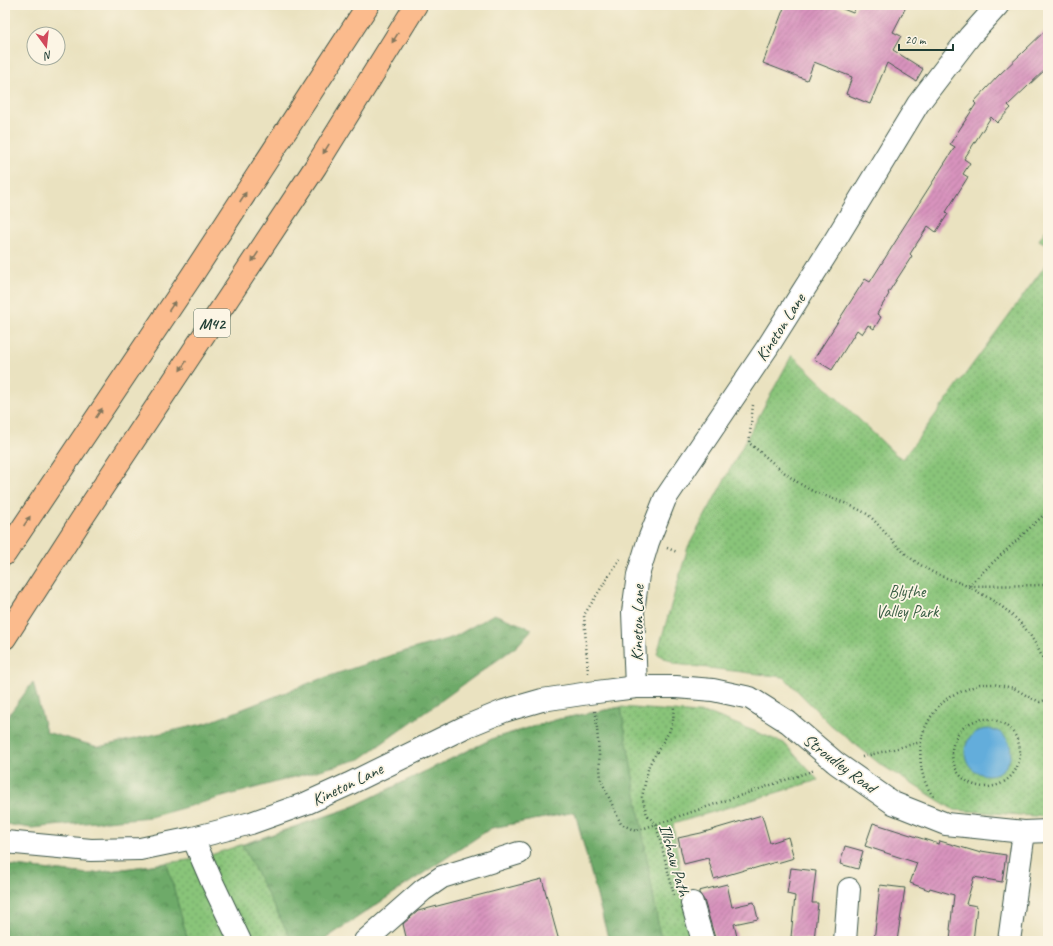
<svg xmlns="http://www.w3.org/2000/svg" width="1053" height="946" viewBox="0 0 1053 946" font-family="Caveat,sans-serif">
  <defs>
    <pattern id="grass-dots" width="8" height="8" patternUnits="userSpaceOnUse"><rect width="8" height="8" fill="#89c479"/><path d="M2 2h.1M6 6h.1" fill="none" stroke="#6fa064" stroke-width="1.8" stroke-linecap="round"/></pattern>
    <pattern id="forest-crowns" width="20" height="18" patternUnits="userSpaceOnUse"><rect width="20" height="18" fill="#6eaa69"/><path d="M2 6a3 3 0 1 1 6 0M12 15a3 3 0 1 1 6 0" fill="none" stroke="#5a8c57"/></pattern>
    <pattern id="building-hatch" width="6" height="6" patternUnits="userSpaceOnUse"><rect width="6" height="6" fill="#d893bd"/><path d="M-1 1l2-2M0 6l6-6M5 7l2-2" fill="none" stroke="#af799a"/></pattern>
  </defs>
  <rect width="100%" height="100%" fill="#fcf5e5"/>
  <filter id="ink" filterUnits="userSpaceOnUse"><feTurbulence type="fractalNoise" baseFrequency=".025" numOctaves="2"/><feDisplacementMap in="SourceGraphic" scale="8" xChannelSelector="R" yChannelSelector="G"/><feConvolveMatrix kernelMatrix="1 2 1 2 8 2 1 2 1" color-interpolation-filters="sRGB"/></filter>
  <filter id="wash" filterUnits="userSpaceOnUse"><feTurbulence type="fractalNoise" baseFrequency=".012" numOctaves="4" result="noise"/><feDisplacementMap in="SourceGraphic" scale="16" xChannelSelector="R" yChannelSelector="G"/><feGaussianBlur stdDeviation="0.9" result="paint"/><feColorMatrix in="noise" values="0 0 0 0 0 0 0 0 0 0 0 0 0 0 0 0 0 1.4 0 .05"/><feComposite in="paint" operator="in"/></filter>
  <g filter="url(#wash)">
    <rect width="100%" height="100%" fill="#eae2c0"/>
    <!-- grass -->
    <path fill="url(#grass-dots)" stroke="#548056" d="M1048,227V245L1039,240Z
      M1048,262V817L954,810L880,764L831,725L784,677L675,664L657,654L688,547L792,355L895,454L903,459Z
      M621,707L711,714L784,743L818,780L673,824L691,941H609L575,812L491,828L322,941H5V865L88,874L202,858L350,808L494,738L559,719Z"/>
    <!-- forest -->
    <path fill="url(#forest-crowns)" stroke="#46744e" d="M494,614L532,629L517,646L360,759L150,817L31,828L5,824V720L33,682L46,732L98,747L207,723L312,682L395,654L454,637Z
      M621,707L661,941H609L575,812L491,828L322,941H292L242,845L350,808L494,738L559,719Z
      M167,863L188,941H5V865L88,874Z"/>
    <!-- water -->
    <path fill="#64addb" stroke="#427588" d="M965 752a23 23 0 1 1 46 0a23 23 0 1 1-46 0Z"/>
    <g id="blocks">
      <!-- building -->
      <path fill="url(#building-hatch)" d="M785,5H833L853,13L857,5H907L893,32L901,36L893,50L923,69L916,81L887,63L870,104L846,94L852,77L814,62L807,80L763,63Z
        M1048,28V67L1008,105L1011,108L997,123L991,117L964,159L970,163L963,174L968,177L946,212L948,214L936,232L928,226L910,254L912,256L888,293L889,294L877,314L881,317L874,329L868,325L862,334L857,330L832,370L814,359L865,279L870,282L899,236H898L955,147L950,144L976,104L974,102L998,76Z
        M762,815L770,843L788,837L794,858L777,863L776,862L752,869L751,868L714,879L708,858L684,864L678,838L701,833Z
        M873,823L939,844L940,841L981,853V851L1006,855L1002,882L974,877L966,904L977,906L973,941H950L951,930H950L954,895L930,888L929,890L910,883L917,863L865,846Z
        M845,846L863,851L858,869L840,864Z
        M791,868L816,871L812,903H818L814,940L791,937L795,896L787,894Z
        M542,879L559,941H407L403,924L418,911Z
        M727,884L732,907L754,902L758,919L734,924L738,941H715V938L704,900L699,893V891Z
        M880,885L905,888L897,941H874Z"/>
    </g>
  </g>
  <g filter="url(#ink)">
    <use href="#blocks" fill-opacity="0" stroke="#3d5649" stroke-width="1"/>
    <g fill="none" stroke-linecap="round" stroke-linejoin="round">
      <defs>
        <path id="minor" d="M636,687L633,612L638,575L648,542L665,499L767,348L834,242L918,104L970,36L998,5
          M193,838L212,882L240,941
          M5,842L91,850L140,849L193,838L251,823L307,803L349,784L465,727L504,711L542,700L589,693L636,687H676L713,690L750,698L788,722L836,763L893,803L946,824L1024,832L1048,831
          M692,903L703,941
          M365,941L423,890L442,877L519,853
          M845,941L849,889
          M1009,941L1024,832"/>
        <path id="highway" d="M5,554L191,277L368,5
          M5,638L83,517L316,166L416,5"/>
      </defs>
      <!-- minor casing -->
      <use href="#minor" stroke="#3d5649" stroke-width="24"/>
      <!-- highway casing -->
      <use href="#highway" stroke="#3d5649" stroke-width="24"/>
      <!-- path -->
      <path stroke="#3d5649" stroke-width="2.5" stroke-dasharray="1 3" stroke-linecap="butt" d="M753,405L749,443C769,458 786,477 809,489C815,493 822,494 828,497C841,501 855,507 867,514C876,521 882,530 890,538C900,550 913,561 927,569C940,577 955,580 969,587C992,599 1015,613 1030,635C1037,646 1043,658 1048,670
        M1048,511L968,586L1048,585
        M667,548L677,552
        M588,673L584,615L621,557
        M595,711L596,715L601,780L621,824L636,831L815,770
        M952 753a34 34 0 1 1 68 0a34 34 0 1 1-68 0Z
        M921,742C919,761 921,780 933,796
        M862,757L921,742L924,730L930,718L938,707L950,696L980,684H993L1014,688L1029,697L1040,702L1048,699
        M674,895L656,824L647,815L642,797L649,765L669,732L673,721L674,706"/>
      <!-- minor -->
      <use href="#minor" stroke="#fff" stroke-width="22"/>
      <!-- highway -->
      <use href="#highway" stroke="#fbbb8d" stroke-width="22"/>
    </g>
    <!-- one-way arrows -->
    <defs><path id="oneway-solid" d="M-6-.8H1V-3.2L6.5 0L1 3.2V.8H-6Z"/></defs>
    <g fill="#82765c">
      <use href="#oneway-solid" transform="translate(395 38) rotate(122)"/>
      <use href="#oneway-solid" transform="translate(326 149) rotate(122)"/>
      <use href="#oneway-solid" transform="translate(243 197) rotate(-57)"/>
      <use href="#oneway-solid" transform="translate(255 257) rotate(124)"/>
      <use href="#oneway-solid" transform="translate(172 306) rotate(-56)"/>
      <use href="#oneway-solid" transform="translate(183 366) rotate(124)"/>
      <use href="#oneway-solid" transform="translate(99 413) rotate(-56)"/>
      <use href="#oneway-solid" transform="translate(27 521) rotate(-56)"/>
    </g>
  </g>
  <g text-anchor="middle" stroke-width="3.5" stroke-linejoin="round" paint-order="stroke">
    <!-- shield labels -->
    <rect fill="#fcf5e5" stroke="#617469" stroke-width="1" x="194" y="309" width="36" height="28" rx="3"/>
    <g font-size="16" font-weight="bold" fill="#1f3d34">
      <text x="212" y="329">M42</text>
    </g>
    <!-- street labels -->
    <g font-size="17" fill="#1f3d34" stroke="#fcf5e5">
      <text transform="translate(780 327) rotate(-57)" y="6">Kineton Lane</text>
      <text transform="translate(637 623) rotate(-89)" y="6">Kineton Lane</text>
      <text transform="translate(840 763) rotate(37)" y="6">Stroudley Road</text>
      <text transform="translate(347 784) rotate(-26)" y="6">Kineton Lane</text>
      <text transform="translate(675 860) rotate(74)" y="6">Illshaw Path</text>
    </g>
    <!-- park labels -->
    <g font-size="17" fill="#3a5f45" stroke="#fcf5e5">
      <text x="907" y="597">Blythe<tspan x="907" dy="20">Valley Park</tspan></text>
    </g>
  </g>
  <!-- margin -->
  <rect width="1053" height="946" fill="none" stroke="#fcf5e5" stroke-width="20"/>
  <!-- north arrow -->
  <g transform="translate(46 46) rotate(165)"><circle r="19" fill="#fcf5e5" stroke="#a4ab9e"/>
  <path d="M0-3L7 15L0 10L-7 15Z" fill="#d1495b"/>
  <text y="-6" font-size="11" font-weight="bold" text-anchor="middle" fill="#1f3d34">N</text>
  </g>
  <!-- scale -->
  <path d="M899 44v6h54v-6" fill="none" stroke="#1f3d34" stroke-width="2"/>
  <text x="905" y="44" font-size="12" fill="#1f3d34" stroke="#fcf5e5" stroke-width="3" paint-order="stroke">20 m</text>
</svg>
